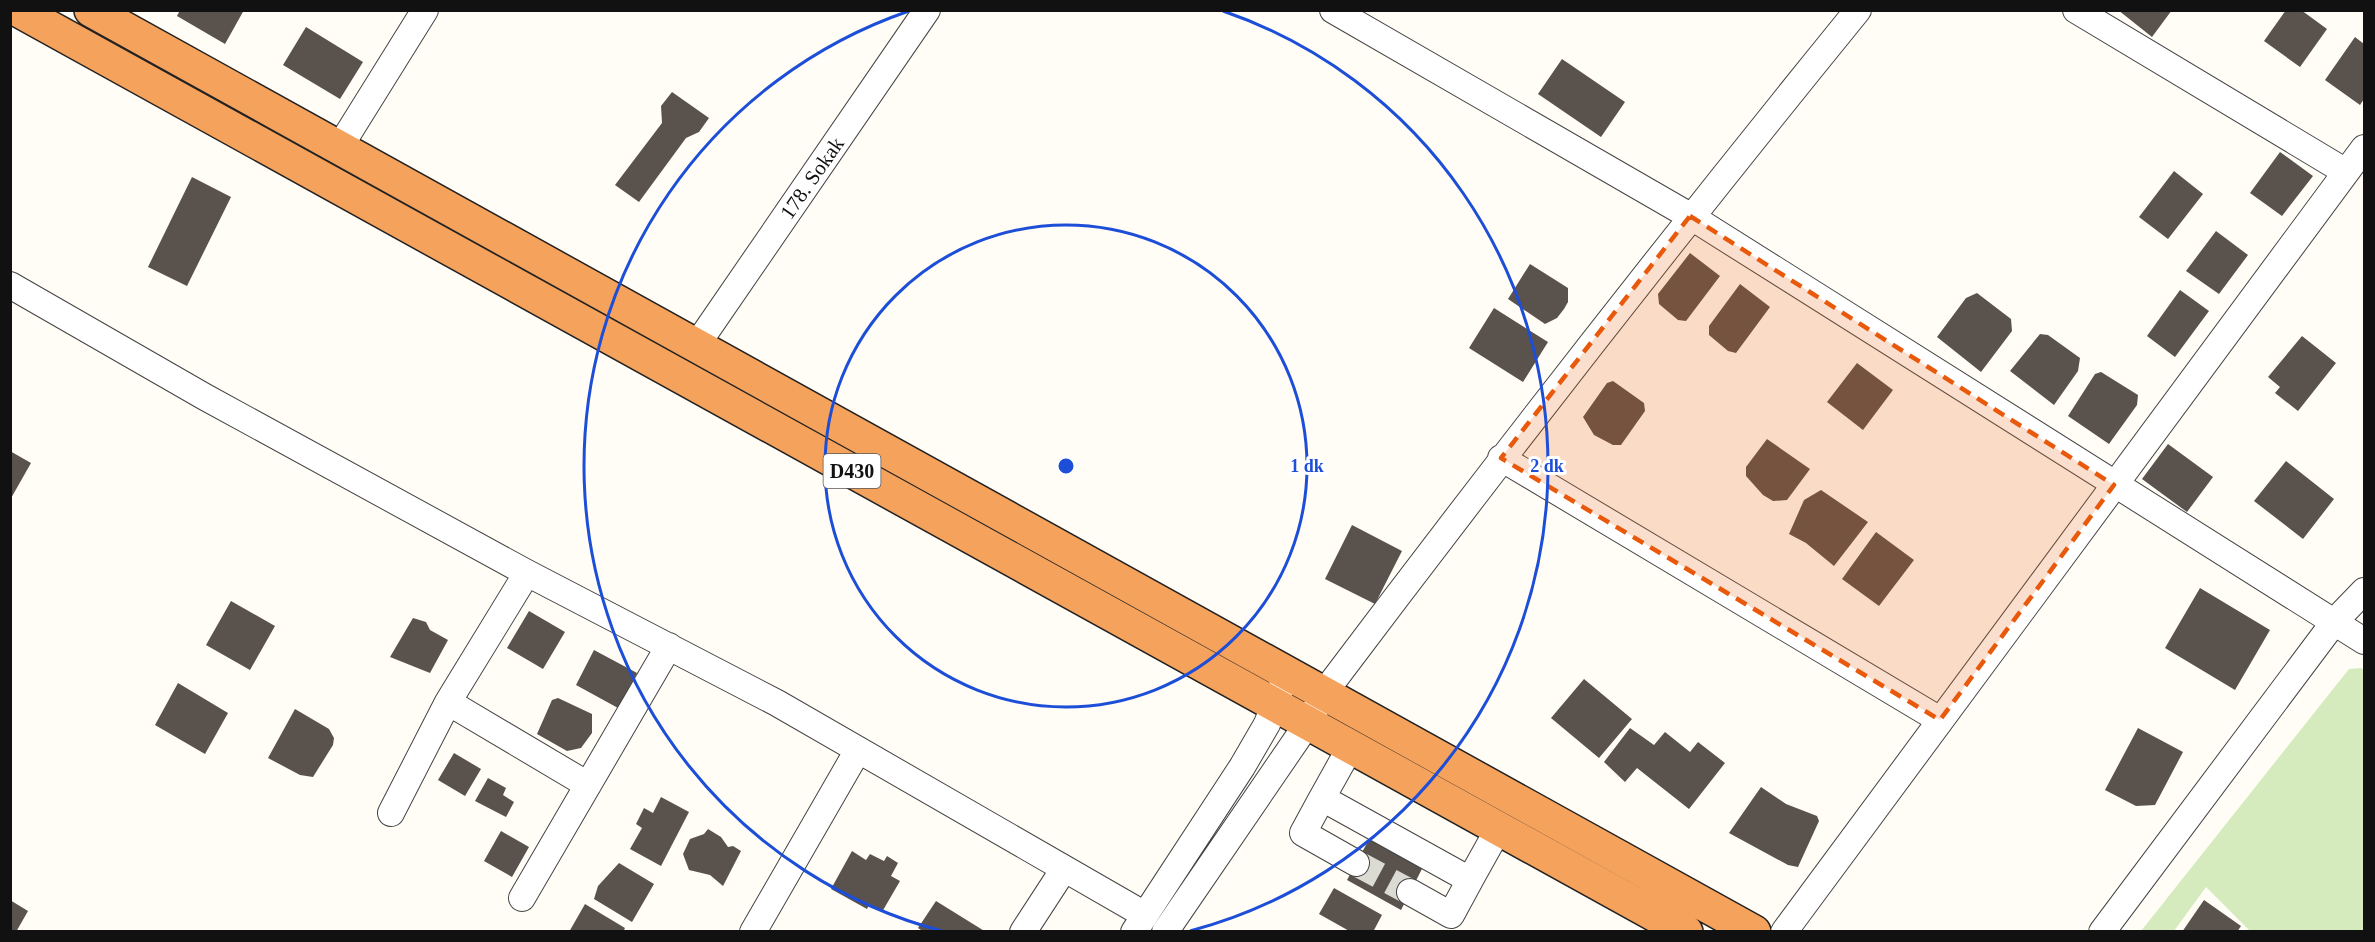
<svg xmlns="http://www.w3.org/2000/svg" width="2375" height="942" viewBox="0 0 2375 942" font-family="Georgia,serif">
  <rect width="100%" height="100%" fill="#fffdf5"/>
  <!-- green -->
  <path fill="#d5ebbd" d="M2361,668L2364,670V931H2250L2206,887L2174,931H2141L2349,669Z"/>
  <!-- building -->
  <path fill="#5a524d" d="M180,10H244L225,44L177,16Z
    M2118,10H2172L2152,37Z
    M2286,10H2301L2327,29L2300,67L2264,41Z
    M306,27L363,62L340,99L283,65Z
    M2355,37L2364,44V99L2360,105L2325,80Z
    M1562,59L1625,102L1601,137L1538,94Z
    M672,92L709,118L699,132L686,138L639,202L615,185L662,123L661,106Z
    M2280,152L2313,176L2282,216L2250,193Z
    M2174,171L2203,194L2168,239L2139,217Z
    M192,177L231,197L187,286L148,267Z
    M2216,231L2248,255L2219,294L2186,271Z
    M1690,253L1720,276L1686,321L1678,320L1659,304L1658,294Z
    M1530,264L1568,288V302L1564,309L1557,318L1545,324L1508,299Z
    M1740,284L1770,307L1736,353L1728,351L1709,335V326Z
    M2180,290L2209,311L2175,357L2147,336Z
    M1977,293L2011,319L2012,331L1981,372L1937,337L1966,298Z
    M1494,308L1548,342L1523,382L1469,348Z
    M2040,334L2048,335L2080,358L2078,371L2054,405L2010,371Z
    M2302,336L2336,363L2298,411L2275,393L2280,387L2268,377Z
    M1857,363L1893,390L1863,430L1827,402Z
    M2101,372L2138,395L2137,405L2109,444L2068,416L2095,374Z
    M1613,381L1644,403L1645,411L1621,445H1613L1594,435L1583,417L1607,383Z
    M1767,439L1810,469L1787,500L1773,501L1763,495L1746,476V467Z
    M2168,444L2213,477L2187,512L2142,479Z
    M10,451L31,463L10,500Z
    M2286,461L2334,499L2303,539L2254,501Z
    M1821,490L1868,522L1834,566L1806,543L1789,534L1804,500Z
    M1352,525L1402,551L1375,604L1325,579Z
    M1876,532L1914,560L1879,606L1842,579Z
    M2200,588L2270,630L2235,690L2165,648Z
    M231,601L275,626L250,670L206,645Z
    M529,611L565,632L543,669L507,648Z
    M413,618L426,622L430,630L448,640L430,673L390,657Z
    M594,650L637,673L618,708L576,685Z
    M1584,679L1632,719L1599,758L1551,718Z
    M178,683L228,713L205,754L155,725Z
    M558,698L592,714V733L581,748L567,751L537,734L552,700Z
    M295,709L329,729L334,738L333,745L313,777L300,775L268,758Z
    M1630,728L1654,745L1665,732L1690,752L1698,742L1725,763L1689,809L1637,768L1625,782L1604,762Z
    M2138,728L2183,752L2155,805L2136,806L2105,790Z
    M454,753L481,769L465,796L438,780Z
    M488,778L506,788L503,795L514,802L506,817L475,801Z
    M1761,787L1786,804L1817,816L1819,821L1798,867L1788,865L1729,833Z
    M661,797L689,812L661,866L630,849L642,828L636,824L644,808L653,813Z
    M708,829L721,837L728,847L733,846L741,851L723,886L710,875L689,870L683,854L690,839L704,834Z
    M501,831L529,847L512,877L484,861Z
    M1373,832L1426,861L1401,910L1347,880Z
    M852,851L866,860L870,854L884,861L887,856L898,863L891,876L900,881L882,912L869,905L867,909L831,889Z
    M619,863L654,884L632,922L594,899L598,886Z
    M1334,888L1382,915L1373,932H1351L1319,914Z
    M10,900L28,911L16,932H10Z
    M2204,900L2241,926L2237,932H2182Z
    M936,901L986,932H924L918,928Z
    M585,904L625,928L623,932H569Z"/>
  <g fill="none" stroke-linecap="round" stroke-linejoin="round">
    <!-- minor-tunnel -->
    <path stroke="#dbdad3" stroke-width="26" stroke-dasharray="26 13" stroke-linecap="butt" d="M1356,863L1410,892"/>
    <defs>
      <path id="minor" d="M1333,10L1690,216L2364,641
        M2076,10L2346,172
        M339,148L425,10
        M10,285L205,397L527,573L777,703L1145,915
        M696,346L927,10
        M1501,458L1940,720
        M448,702L588,785
        M1351,746L1322,798L1470,880L1499,828
        M1322,798L1303,833L1356,863
        M391,813L448,702L527,573
        M1410,892L1451,915L1470,880
        M522,898L669,646
        M753,932L858,750
        M1023,932L1064,869
        M1134,932L1242,767L1267,724L1280,690
        M1165,932L1308,723L1324,693C1498,462 1675,235 1858,10
        M1784,932L2364,148
        M2102,932L2335,621L2364,591"/>
      <path id="highway" d="M18,10L1686,932
        M91,10L1754,932"/>
    </defs>
    <!-- minor casing -->
    <use href="#minor" stroke="#444" stroke-width="28"/>
    <!-- highway casing -->
    <use href="#highway" stroke="#222" stroke-width="36"/>
    <!-- minor -->
    <use href="#minor" stroke="#fff" stroke-width="26"/>
    <!-- highway -->
    <use href="#highway" stroke="#f5a25d" stroke-width="33"/>
  </g>
  <!-- marked area -->
  <path fill="#e8590c" fill-opacity="0.2" stroke="#e8590c" stroke-width="4.5" stroke-dasharray="12 8" stroke-linejoin="round" d="M1690,216L2114,485L1940,720L1501,458Z"/>
  <!-- distance rings -->
  <g fill="none" stroke="#1d4ed8" stroke-width="3">
    <circle cx="1066" cy="466" r="241"/>
    <path d="M942 931A481 481 0 0 1 909 11M1223 11A481 481 0 0 1 1190 931"/>
  </g>
  <g text-anchor="middle" stroke-width="6" stroke-linejoin="round" paint-order="stroke">
    <!-- shield labels -->
    <rect fill="#fff" stroke="#585858" stroke-width="1.5" x="823.5" y="454" width="57" height="34" rx="4.5"/>
    <g font-size="20" font-weight="bold" fill="#111">
      <text x="852" y="478">D430</text>
    </g>
    <!-- street labels -->
    <g font-size="21" fill="#111" stroke="#fff">
      <text transform="translate(812 178) rotate(-55)" y="7">178. Sokak</text>
    </g>
  </g>
  <circle cx="1066" cy="466" r="9" fill="#1d4ed8" stroke="#fff" stroke-width="3"/>
  <g font-size="18" text-anchor="middle" font-weight="bold" fill="#1d4ed8" stroke="#fff" stroke-width="6" stroke-linejoin="round" paint-order="stroke">
    <text x="1307" y="472">1 dk</text>
    <text x="1547" y="472">2 dk</text>
  </g>
  <!-- border -->
  <rect width="2375" height="942" fill="none" stroke="#111111" stroke-width="24"/>
</svg>
